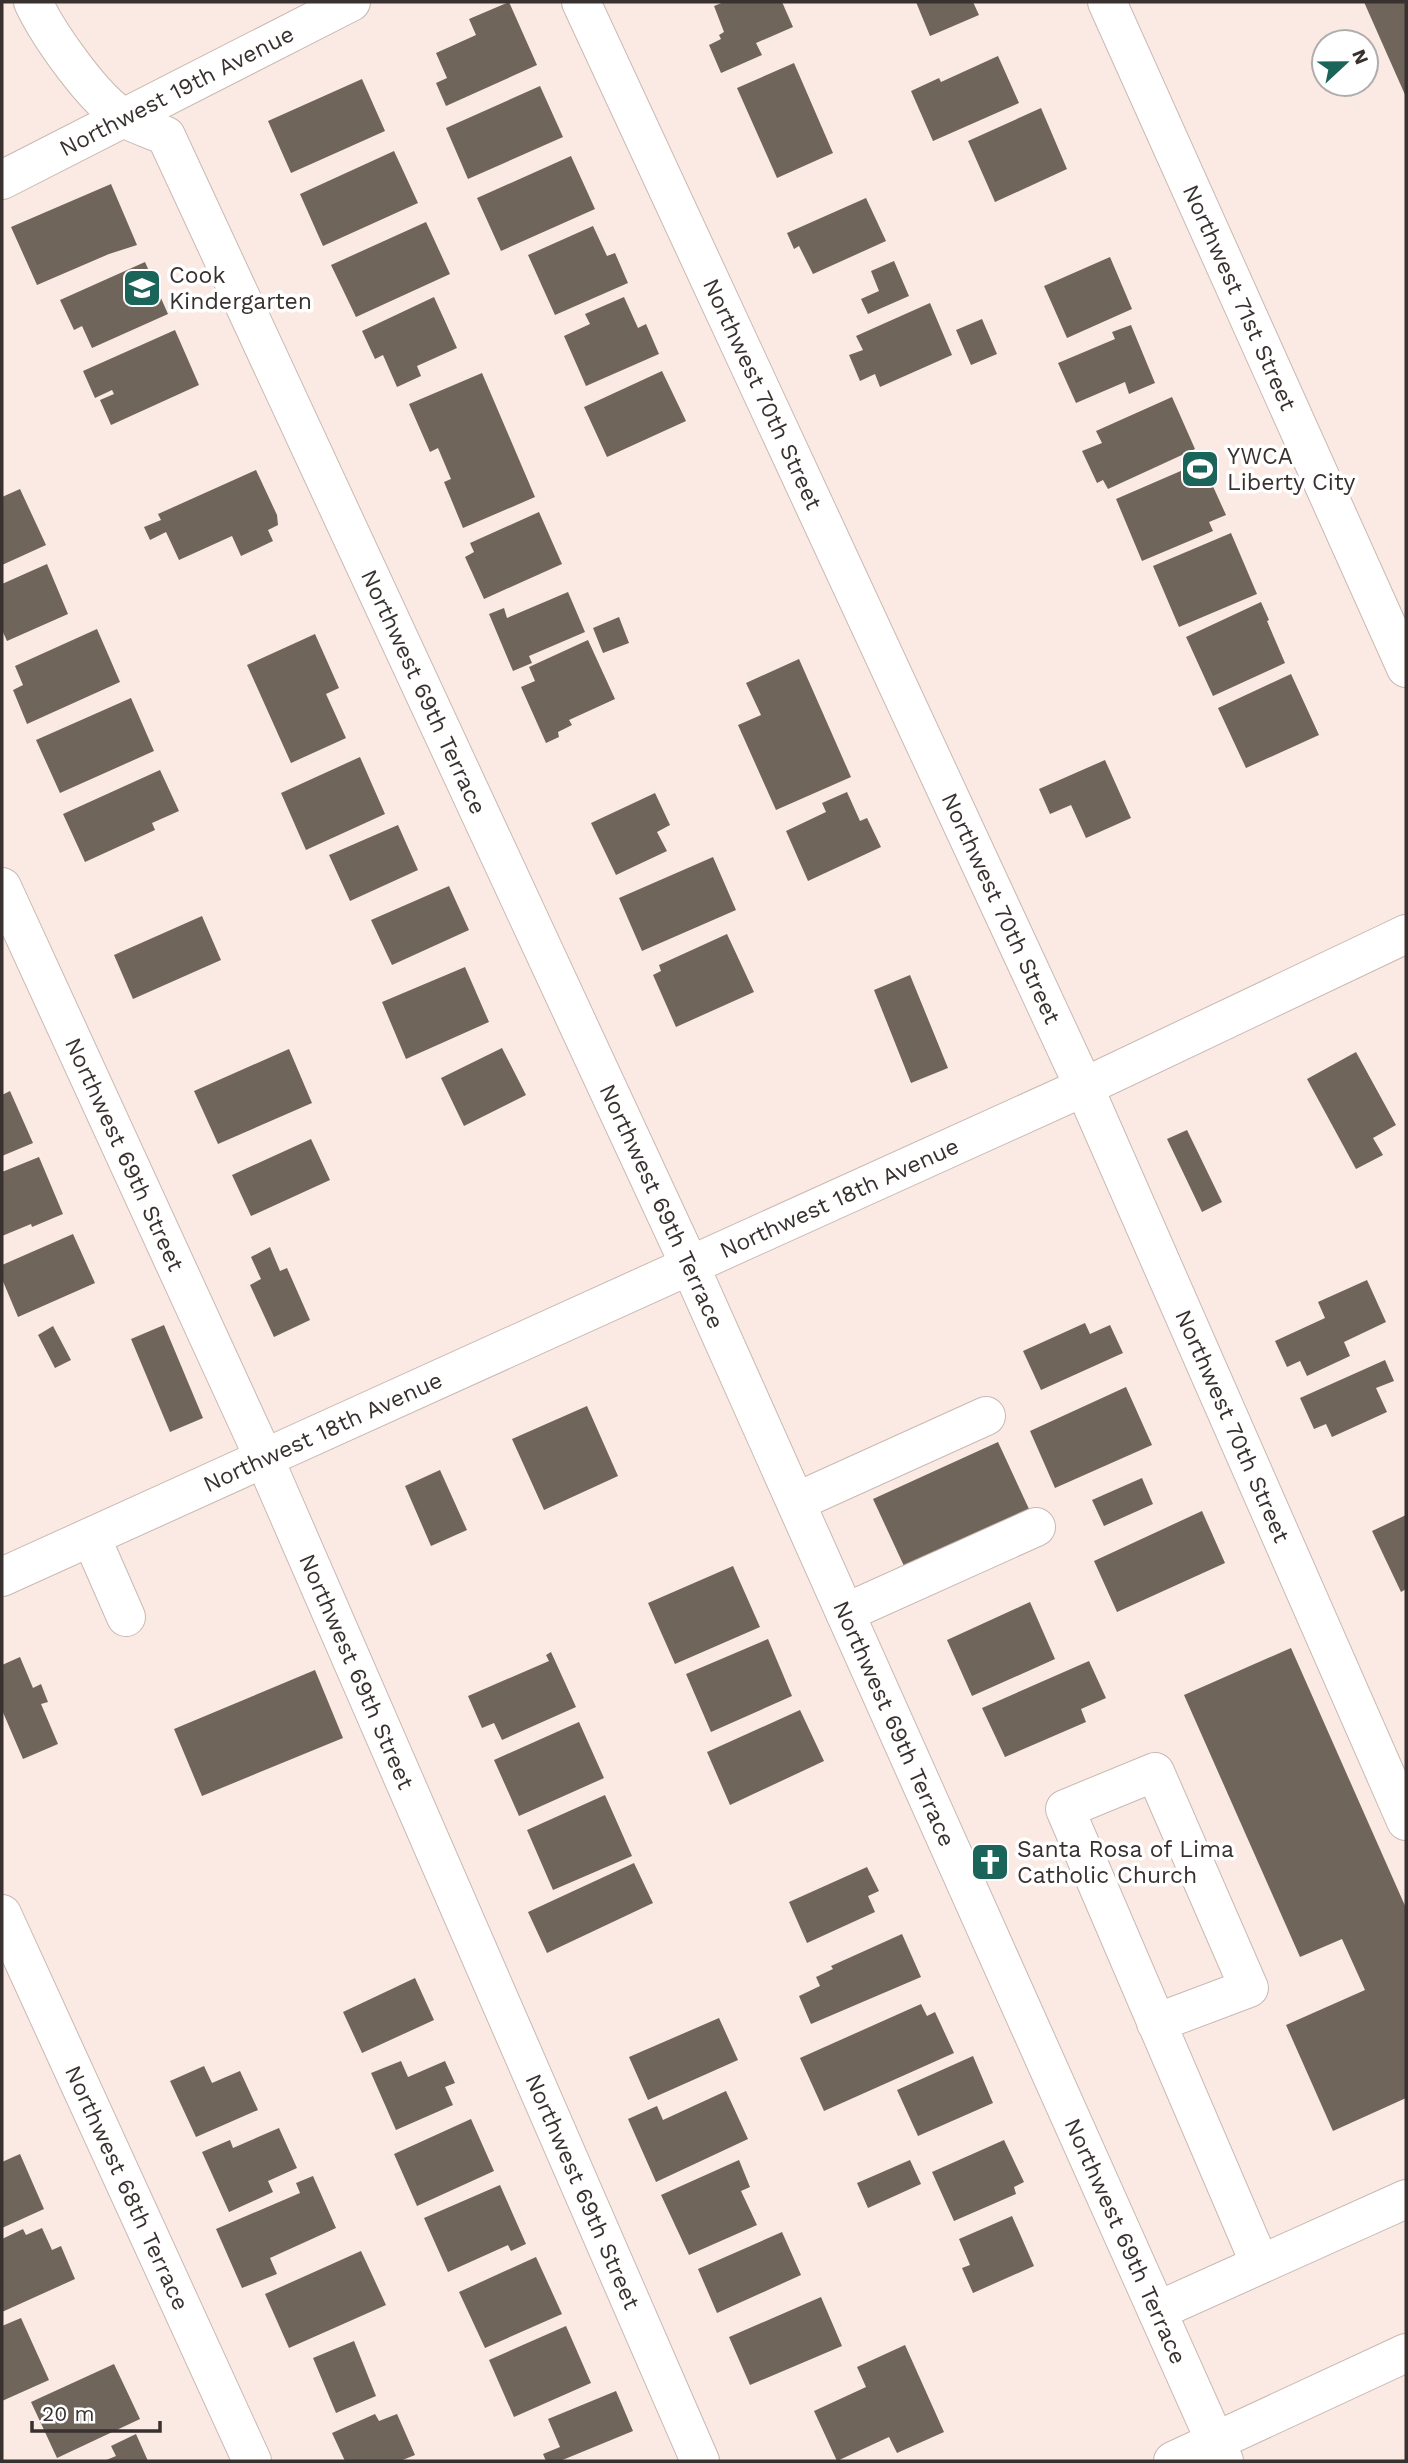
<svg xmlns="http://www.w3.org/2000/svg" width="1408" height="2463" viewBox="0 0 1408 2463" font-family="'Work Sans',sans-serif">
  <rect width="100%" height="100%" fill="#fbeae3"/>
  <!-- building -->
  <path fill="#6f655a" d="M509,2L537,65L446,106L436,83L447,78L436,53L476,35L469,19Z
    M724,2H782L793,27L756,43L762,55L721,73L709,45L721,39L719,35L724,32L714,6Z
    M916,2H973L979,15L930,36Z
    M1364,2H1406V97Z
    M998,56L1019,103L933,141L911,91L939,78L941,82Z
    M794,63L833,153L777,178L737,88Z
    M362,79L385,131L291,173L268,121Z
    M540,86L563,137L468,179L446,128Z
    M1041,108L1067,169L995,202L968,141Z
    M394,151L418,203L323,246L300,194Z
    M571,156L595,209L501,251L477,198Z
    M111,184L137,245L109,254L37,285L11,227Z
    M866,198L886,241L813,274L799,246L794,249L787,233Z
    M426,222L450,274L356,317L331,265Z
    M593,226L607,256L615,253L628,283L555,315L528,255Z
    M1110,257L1132,309L1067,338L1044,286Z
    M894,261L909,296L868,314L861,299L879,291L871,271Z
    M145,262L168,314L92,348L82,326L74,330L60,300Z
    M434,297L457,348L417,366L421,376L397,387L383,355L375,359L362,331Z
    M624,297L638,328L646,324L659,354L586,386L564,336L590,324L585,314Z
    M930,303L952,355L880,387L875,374L860,381L849,355L863,350L856,336Z
    M982,319L997,354L971,365L956,330Z
    M1131,325L1155,383L1129,394L1125,382L1076,403L1058,363L1115,339L1112,332Z
    M175,330L199,385L111,425L100,400L114,394L112,390L95,398L83,371Z
    M662,371L686,421L607,457L584,407Z
    M482,373L535,497L463,528L444,482L451,479L438,448L430,452L409,404Z
    M1172,397L1195,449L1108,489L1103,480L1097,483L1082,451L1102,443L1096,431Z
    M256,470L277,515L278,525L268,530L273,541L241,556L232,536L179,560L166,532L150,540L144,527L161,520L158,514Z
    M1183,470L1187,479L1206,471L1226,515L1209,522L1213,531L1142,561L1116,499Z
    M20,489L46,545L2,565V497Z
    M539,512L562,564L484,599L465,557L474,552L470,543Z
    M1231,533L1257,594L1179,627L1153,566Z
    M47,564L68,614L7,641L2,630V584Z
    M568,592L585,632L529,656L532,663L513,671L489,614L504,608L507,618Z
    M1261,602L1269,620L1267,621L1285,663L1213,696L1186,637Z
    M619,617L629,643L603,653L593,628Z
    M97,629L120,682L27,724L13,690L23,685L15,666Z
    M315,634L339,688L326,694L346,738L291,763L247,665Z
    M588,640L615,699L569,720L572,725L558,732L559,737L546,743L521,687L535,681L529,667Z
    M799,659L851,777L776,810L738,725L761,715L746,683Z
    M1291,674L1319,735L1246,768L1218,708Z
    M131,698L154,751L60,793L36,740Z
    M360,757L385,814L306,850L281,793Z
    M1105,760L1131,818L1086,838L1071,805L1050,814L1039,789Z
    M160,770L179,811L152,823L155,830L85,862L63,814Z
    M847,792L860,821L867,818L881,847L808,881L786,831L826,812L822,803Z
    M655,793L670,825L657,832L667,851L616,875L591,823Z
    M398,825L418,870L350,901L329,855Z
    M713,857L736,910L642,951L619,898Z
    M449,886L469,930L392,965L371,920Z
    M202,916L221,960L133,999L114,955Z
    M727,934L754,992L676,1027L653,975L661,971L659,965Z
    M465,967L489,1022L406,1059L382,1002Z
    M910,975L948,1068L911,1083L874,990Z
    M502,1048L526,1095L464,1126L441,1078Z
    M289,1049L312,1103L218,1144L194,1091Z
    M1356,1052L1396,1125L1373,1138L1383,1155L1356,1169L1307,1079Z
    M10,1091L33,1143L2,1156V1095Z
    M1187,1130L1222,1202L1202,1212L1167,1139Z
    M311,1139L330,1180L251,1216L232,1175Z
    M39,1157L63,1214L32,1227L31,1224L2,1236V1172Z
    M73,1234L95,1283L18,1317L2,1279V1265Z
    M270,1247L280,1271L287,1268L310,1320L274,1337L250,1285L261,1279L251,1257Z
    M1367,1280L1386,1322L1344,1342L1350,1356L1307,1376L1300,1361L1287,1367L1275,1341L1325,1318L1318,1302Z
    M1085,1323L1090,1334L1110,1325L1123,1353L1041,1390L1023,1351Z
    M164,1325L203,1418L170,1432L131,1339Z
    M53,1326L71,1360L55,1368L38,1335Z
    M1385,1360L1394,1381L1376,1388L1387,1412L1332,1437L1326,1424L1314,1429L1300,1398Z
    M1126,1387L1152,1445L1055,1488L1030,1431Z
    M587,1406L618,1476L544,1510L512,1439Z
    M998,1442L1029,1509L904,1566L873,1499Z
    M440,1470L467,1530L431,1546L405,1486Z
    M1142,1478L1153,1504L1104,1526L1092,1500Z
    M1202,1511L1225,1563L1117,1612L1094,1561Z
    M1406,1515V1589L1401,1592L1372,1531Z
    M733,1566L760,1627L675,1664L648,1603Z
    M1030,1602L1055,1659L972,1696L947,1640Z
    M768,1639L792,1696L711,1732L686,1674Z
    M1291,1648L1406,1908V2098L1333,2131L1286,2025L1365,1990L1342,1939L1300,1957L1184,1695Z
    M551,1652L576,1707L502,1740L494,1723L482,1728L468,1696L549,1661L546,1655Z
    M20,1657L33,1688L41,1684L48,1702L41,1704L58,1744L23,1759L2,1710V1665Z
    M1089,1661L1106,1698L1081,1709L1086,1722L1005,1757L982,1708Z
    M315,1670L343,1738L202,1796L174,1729Z
    M800,1710L824,1761L730,1805L707,1752Z
    M579,1722L604,1778L519,1816L494,1760Z
    M605,1795L632,1856L553,1890L527,1830Z
    M634,1863L653,1903L547,1953L528,1912Z
    M867,1867L879,1891L868,1896L875,1912L807,1943L789,1902Z
    M902,1934L921,1977L811,2024L799,1996L820,1986L816,1977L833,1969L831,1966Z
    M415,1978L434,2020L362,2053L343,2012Z
    M921,2004L927,2016L935,2012L954,2053L824,2111L800,2058Z
    M719,2018L738,2060L648,2100L629,2057Z
    M973,2056L993,2103L918,2136L897,2090Z
    M401,2061L408,2077L445,2061L455,2083L445,2087L453,2105L396,2130L371,2073Z
    M204,2066L212,2083L240,2071L258,2110L196,2137L170,2081Z
    M726,2091L748,2139L656,2182L628,2119L657,2106L663,2120Z
    M471,2119L494,2171L417,2206L394,2154Z
    M279,2128L297,2168L268,2181L273,2192L229,2212L202,2152L230,2140L233,2148Z
    M1004,2140L1024,2182L1014,2187L1016,2194L954,2221L932,2172Z
    M20,2154L44,2209L2,2228V2162Z
    M739,2160L750,2187L741,2191L757,2225L689,2255L661,2195Z
    M910,2160L921,2184L868,2208L857,2183Z
    M313,2176L336,2228L270,2258L277,2274L242,2288L216,2229L300,2193L296,2183Z
    M500,2185L526,2244L511,2251L508,2245L448,2272L424,2218Z
    M1012,2216L1034,2266L973,2293L962,2268L970,2265L959,2239Z
    M42,2228L52,2250L61,2246L75,2279L2,2312V2239L23,2229L26,2235Z
    M782,2232L801,2275L717,2313L698,2269Z
    M361,2251L386,2305L289,2348L265,2294Z
    M536,2257L562,2314L485,2348L459,2292Z
    M821,2297L842,2346L750,2385L729,2337Z
    M21,2318L49,2380L2,2401V2326Z
    M566,2326L591,2383L514,2417L489,2360Z
    M354,2341L376,2396L336,2413L313,2358Z
    M905,2345L944,2432L897,2453L889,2437L837,2461L814,2411L866,2387L857,2367Z
    M114,2364L140,2419L57,2458L31,2402Z
    M616,2391L633,2431L560,2461H546L543,2454L560,2447L548,2419Z
    M375,2414L379,2421L397,2414L415,2455L400,2461H345L332,2433Z
    M136,2434L148,2461H104L116,2456L111,2446Z"/>
  <g fill="none" stroke-linecap="round" stroke-linejoin="round">
    <defs>
      <g id="minor">
        <path id="s1" d="M33,2C48,34 95,102 126,119C139,126 153,130 166,136L690,1266L1224,2461"/>
        <path id="s2" d="M581,2L1084,1087L1406,1821"/>
        <path id="s3" d="M1107,2L1406,668"/>
        <path id="s4" d="M2,180L351,2"/>
        <path id="s5" d="M2,887L264,1458L700,2461"/>
        <path d="M796,1502L986,1416"/>
        <path d="M91,1537L126,1617"/>
        <path id="s6" d="M2,1577L1084,1087L1406,934"/>
        <path d="M845,1613L1036,1527"/>
        <path id="s7" d="M2,1914L252,2461"/>
        <path d="M1156,2023L1249,1988L1155,1772L1065,1809L1260,2264"/>
        <path d="M1157,2311L1406,2199"/>
      </g>
      <path id="major" d="M1173,2461L1406,2353"/>
    </defs>
    <!-- minor casing -->
    <use href="#minor" stroke="#c9b9b3" stroke-width="40"/>
    <!-- major casing -->
    <use href="#major" stroke="#c9b9b3" stroke-width="40"/>
    <!-- minor -->
    <use href="#minor" stroke="#fff" stroke-width="38"/>
    <!-- major -->
    <use href="#major" stroke="#fff" stroke-width="38"/>
  </g>
  <!-- icons -->
  <defs>
    <symbol id="school-square" viewBox="-11 -11 22 22"><rect x="-9" y="-9" width="18" height="18" rx="4" fill="#1b645a" stroke="#fff"/><path d="M0-5L7-2L0 1L-7-2ZM-4 1L0 2.5L4 1V4Q0 6-4 4Z" fill="#fff"/></symbol>
    <symbol id="stadium-square" viewBox="-11 -11 22 22"><rect x="-9" y="-9" width="18" height="18" rx="4" fill="#1b645a" stroke="#fff"/><path d="M0-5a6.5 5 0 1 0 0 10a6.5 5 0 1 0 0-10ZM-3.5-1.8h7v3.6h-7Z" fill="#fff"/></symbol>
    <symbol id="church-square" viewBox="-11 -11 22 22"><rect x="-9" y="-9" width="18" height="18" rx="4" fill="#1b645a" stroke="#fff"/><path d="M-1.2-6h2.4v3.5h3.3v2.4h-3.3V6h-2.4V-.1h-3.3v-2.4h3.3Z" fill="#fff"/></symbol>
  </defs>
  <g fill-rule="evenodd">
    <use href="#school-square" x="120" y="266" width="44" height="44"/>
    <use href="#stadium-square" x="1178" y="447" width="44" height="44"/>
    <use href="#church-square" x="968" y="1840" width="44" height="44"/>
  </g>
  <g text-anchor="middle" stroke-width="7" stroke-linejoin="round" paint-order="stroke">
    <!-- street labels -->
    <g font-size="23" fill="#38312f" stroke="#fff">
      <text dy="8" stroke="none"><textPath href="#s4" startOffset="196">Northwest 19th Avenue</textPath></text>
      <text dy="8" stroke="none"><textPath href="#s3" startOffset="324">Northwest 71st Street</textPath></text>
      <text dy="8" stroke="none"><textPath href="#s2" startOffset="432">Northwest 70th Street</textPath></text>
      <text dy="8" stroke="none"><textPath href="#s1" startOffset="807">Northwest 69th Terrace</textPath></text>
      <text dy="8" stroke="none"><textPath href="#s2" startOffset="999">Northwest 70th Street</textPath></text>
      <text dy="8" stroke="none"><textPath href="#s5" startOffset="294">Northwest 69th Street</textPath></text>
      <text dy="8" stroke="none"><textPath href="#s6" startOffset="919">Northwest 18th Avenue</textPath></text>
      <text dy="8" stroke="none"><textPath href="#s1" startOffset="1374">Northwest 69th Terrace</textPath></text>
      <text dy="8" stroke="none"><textPath href="#s2" startOffset="1566">Northwest 70th Street</textPath></text>
      <text dy="8" stroke="none"><textPath href="#s6" startOffset="352">Northwest 18th Avenue</textPath></text>
      <text dy="8" stroke="none"><textPath href="#s5" startOffset="861">Northwest 69th Street</textPath></text>
      <text dy="8" stroke="none"><textPath href="#s1" startOffset="1941">Northwest 69th Terrace</textPath></text>
      <text dy="8" stroke="none"><textPath href="#s7" startOffset="301">Northwest 68th Terrace</textPath></text>
      <text dy="8" stroke="none"><textPath href="#s5" startOffset="1428">Northwest 69th Street</textPath></text>
      <text dy="8" stroke="none"><textPath href="#s1" startOffset="2508">Northwest 69th Terrace</textPath></text>
    </g>
    <!-- poi labels -->
    <g font-size="23" fill="#38312f" stroke="#fff" text-anchor="start">
      <text x="169" y="283">Cook<tspan x="169" dy="26">Kindergarten</tspan></text>
      <text x="1227" y="464">YWCA<tspan x="1227" dy="26">Liberty City</tspan></text>
      <text x="1017" y="1857">Santa Rosa of Lima<tspan x="1017" dy="26">Catholic Church</tspan></text>
    </g>
  </g>
  <!-- border -->
  <rect width="1408" height="2463" fill="none" stroke="#38312f" stroke-width="7"/>
  <!-- north arrow -->
  <g transform="translate(1345 63) rotate(68)"><circle r="33" fill="#ffffff" stroke="#afadac" stroke-width="2"/>
  <path d="M0-5L12 26L0 18L-12 26Z" fill="#1b645a"/>
  <text y="-10" font-size="19" font-weight="bold" text-anchor="middle" fill="#38312f">N</text>
  </g>
  <!-- scale -->
  <path d="M32 2421v10h128v-10" fill="none" stroke="#38312f" stroke-width="3.5"/>
  <text x="42" y="2421" font-size="21" fill="#38312f" stroke="#ffffff" stroke-width="5" paint-order="stroke">20 m</text>
</svg>
